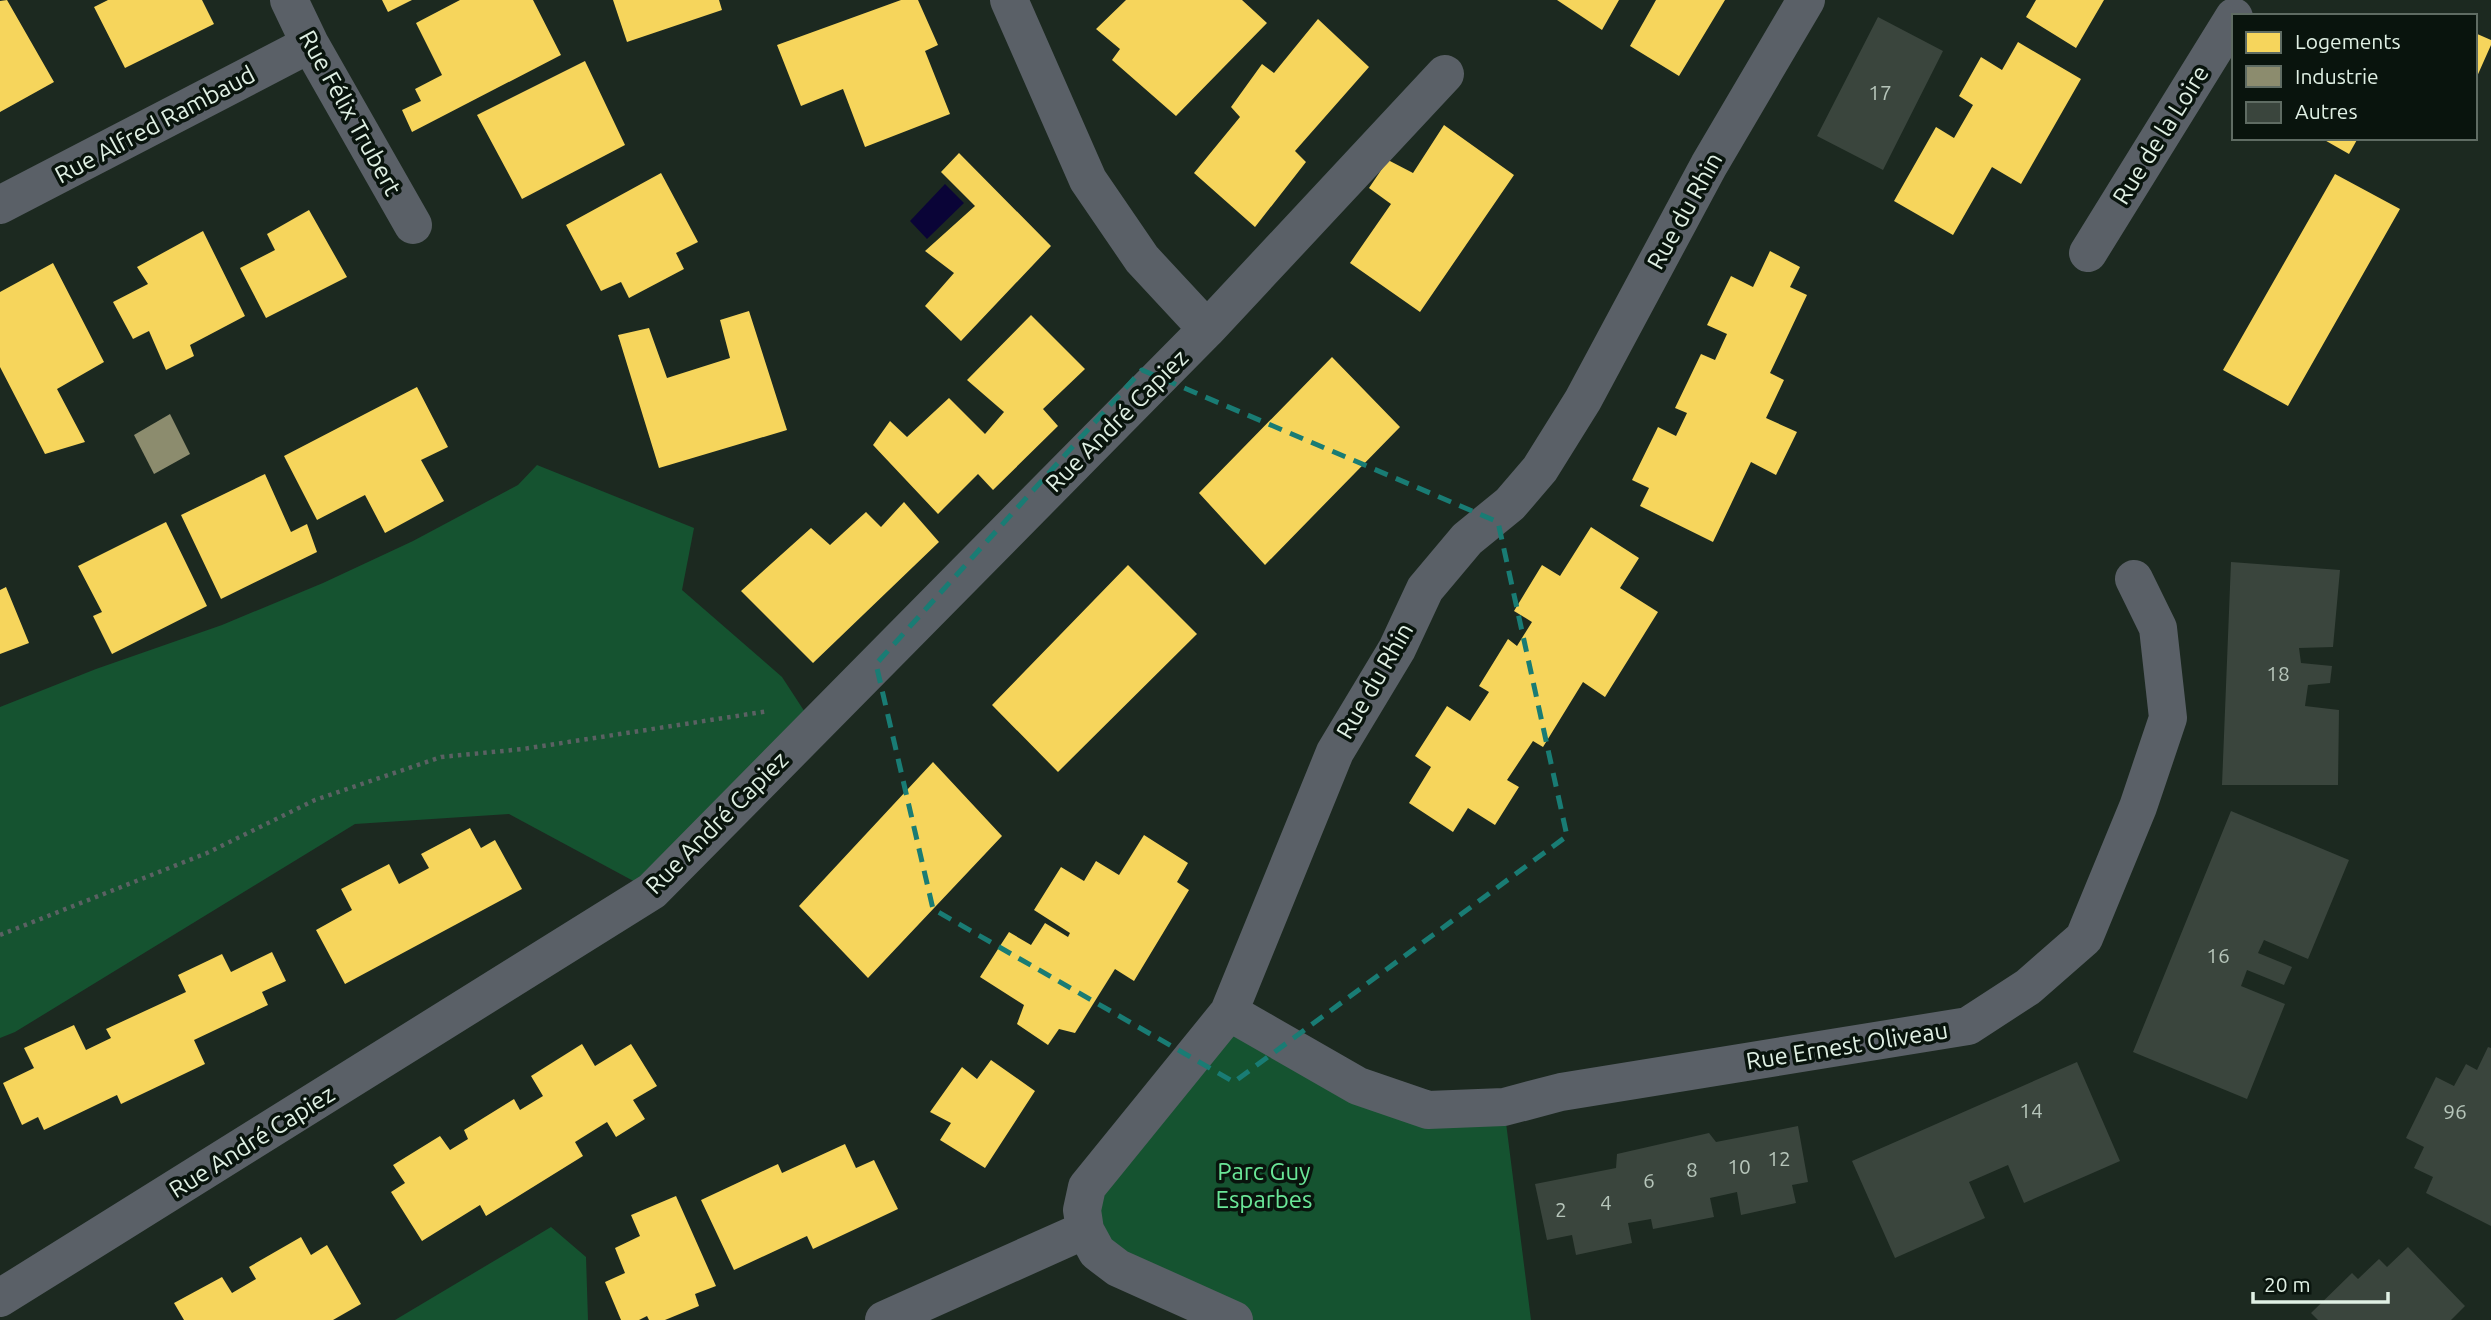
<svg xmlns="http://www.w3.org/2000/svg" width="2491" height="1320" viewBox="0 0 2491 1320" font-family="Ubuntu,sans-serif">
  <rect width="100%" height="100%" fill="#1c2920"/>
  <!-- green -->
  <path fill="#155330" d="M537,465L694,528L682,590L782,677L814,726L652,891L509,814L355,824L15,1032L0,1038V707L96,669L222,625L323,583L413,541L518,485Z
    M1229,1012L1358,1086L1504,1107L1531,1320H1234L1118,1268L1087,1187Z
    M551,1227L586,1257L588,1320H395Z"/>
  <!-- water -->
  <path fill="#0a0437" d="M945,184L964,203L927,239L910,221Z"/>
  <!-- homes -->
  <path fill="#f6d55c" d="M7,0L54,82L0,112V1Z
    M108,0H202L214,24L125,68L94,7Z
    M382,0H412L388,12Z
    M460,0H533L561,55L412,132L402,110L421,101L415,89L442,75L416,23Z
    M613,0H719L722,10L627,42Z
    M901,0H918L938,45L925,51L950,114L865,147L843,89L801,106L777,45Z
    M1126,0H1242L1267,23L1176,116L1112,60L1120,49L1096,29Z
    M1557,0H1619L1602,30Z
    M1656,0H1725L1679,76L1630,46Z
    M2036,0H2104L2076,48L2026,17Z
    M1318,19L1369,67L1295,151L1306,162L1255,227L1194,173L1240,117L1231,107L1262,64L1274,73Z
    M2475,33L2491,40V45L2475,81Z
    M2018,42L2081,79L2021,184L1992,167L1953,235L1894,201L1936,127L1954,138L1973,105L1959,96L1981,57L2002,70Z
    M585,61L625,145L522,199L477,115Z
    M1444,125L1514,175L1420,312L1350,263L1391,204L1369,188L1388,160L1413,173Z
    M2321,138H2358L2349,154Z
    M959,153L1051,246L961,341L925,306L954,273L925,251L975,206L941,172Z
    M661,173L698,242L676,253L684,269L629,298L621,282L601,291L566,225Z
    M2335,174L2400,209L2288,406L2223,370Z
    M309,210L347,277L266,318L240,268L275,250L267,234Z
    M203,231L245,316L190,345L194,356L166,370L149,331L133,339L113,302L148,284L137,267Z
    M1770,251L1800,267L1790,287L1807,295L1770,373L1784,380L1766,418L1797,432L1776,475L1751,462L1713,542L1640,506L1649,488L1632,480L1658,427L1676,436L1687,413L1675,408L1701,354L1715,360L1727,334L1707,325L1731,276L1753,287Z
    M53,263L104,362L57,389L85,442L45,454L0,367V292Z
    M749,311L787,430L659,468L618,335L649,328L667,378L730,358L720,320Z
    M1031,315L1085,369L1043,409L1058,426L993,490L978,474L938,514L873,445L890,421L907,437L949,398L985,434L1004,412L967,380Z
    M1332,357L1400,427L1265,565L1199,493Z
    M417,387L448,447L421,460L444,501L385,533L365,495L317,520L284,456Z
    M265,474L291,532L307,524L317,552L221,599L181,515Z
    M904,502L939,542L813,663L741,591L811,528L830,545L866,512L881,527Z
    M166,522L207,606L112,654L93,616L102,612L78,566Z
    M1591,527L1639,558L1620,588L1658,612L1605,697L1583,682L1543,747L1533,741L1507,780L1519,787L1495,825L1468,808L1453,832L1409,803L1431,767L1415,756L1447,706L1470,721L1489,692L1479,686L1508,639L1517,646L1532,622L1514,611L1542,565L1560,576Z
    M1128,565L1197,634L1058,772L992,705Z
    M6,587L29,643L0,654V590Z
    M933,762L1002,836L868,978L799,906Z
    M470,828L481,848L495,840L522,889L345,984L316,930L352,910L341,889L389,864L399,884L429,868L421,854Z
    M1144,835L1188,863L1177,882L1189,890L1134,981L1115,969L1075,1033L1059,1029L1048,1045L1017,1024L1024,1005L980,977L1009,932L1031,945L1045,923L1068,937L1070,933L1034,910L1061,867L1084,881L1096,861L1119,875Z
    M272,952L286,981L262,992L268,1005L194,1040L205,1064L121,1104L117,1095L44,1130L38,1117L22,1125L3,1083L34,1068L24,1048L74,1025L86,1050L111,1038L106,1029L186,992L178,975L222,954L231,972Z
    M582,1044L595,1066L631,1044L657,1086L633,1100L645,1119L616,1137L607,1122L575,1142L583,1156L486,1216L480,1205L422,1241L391,1192L405,1183L393,1165L440,1136L450,1150L468,1139L464,1130L514,1099L520,1110L543,1096L531,1076Z
    M991,1060L1035,1091L985,1168L940,1140L951,1123L930,1112L962,1067L977,1079Z
    M845,1144L856,1168L874,1160L898,1209L813,1249L807,1236L734,1270L701,1200L778,1164L782,1173Z
    M676,1196L716,1286L695,1294L699,1306L665,1320H649L647,1316L639,1320H621L605,1282L625,1273L615,1248L640,1236L631,1215Z
    M301,1237L311,1255L327,1245L361,1304L333,1320H184L174,1303L222,1277L232,1293L256,1279L249,1267Z"/>
  <!-- industry -->
  <path fill="#8c8c6e" d="M170,414L190,454L154,474L134,435Z"/>
  <!-- building -->
  <path fill="#3a453d" d="M1878,17L1943,51L1883,170L1817,136Z
    M2231,562L2340,570L2333,647L2299,648L2301,663L2332,666L2330,683L2308,685L2305,706L2339,710L2338,785H2222Z
    M2231,811L2349,860L2308,959L2264,940L2258,953L2292,967L2284,985L2247,970L2241,986L2285,1004L2247,1099L2133,1052Z
    M2488,1047L2491,1048V1226L2426,1193L2433,1177L2414,1168L2424,1147L2406,1138L2436,1077L2454,1086L2466,1064L2477,1070Z
    M2077,1062L2120,1161L2024,1203L2008,1165L1969,1182L1985,1218L1895,1258L1852,1161Z
    M1798,1126L1808,1182L1792,1185L1796,1203L1741,1215L1737,1192L1710,1198L1714,1217L1653,1229L1651,1219L1628,1223L1632,1243L1576,1255L1572,1235L1547,1240L1535,1184L1616,1168L1617,1154L1709,1133L1716,1142Z
    M2408,1247L2465,1306L2451,1320H2318L2311,1313L2352,1273L2358,1279L2379,1259L2387,1267Z"/>
  <g fill="none" stroke-linecap="round" stroke-linejoin="round">
    <!-- path -->
    <path stroke="#5b6163" stroke-width="4.5" stroke-dasharray="3.5 5" stroke-linecap="butt" d="M0,935L207,853L315,800L441,757L523,749L769,711"/>
    <!-- minor -->
    <path stroke="#5a6067" stroke-width="38" d="M289,0L310,44L413,225
      M1009,0L1088,180L1142,259L1207,329
      M0,205L310,44
      M2088,253L2234,17
      M1229,1012L1358,1086L1428,1110L1504,1107L1561,1092L1968,1026L2028,987L2084,938L2138,807L2168,718L2158,628L2134,579
      M0,1298L652,891L1207,329L1445,74
      M884,1320L1085,1230
      M1234,1320L1118,1268L1097,1252L1085,1230L1082,1210L1087,1187L1229,1012L1335,752L1397,649L1425,589L1467,539L1510,504L1540,469L1583,400L1709,165L1806,0"/>
  </g>
  <!-- marked area -->
  <path fill="none" stroke="#197c74" stroke-width="5" stroke-dasharray="14 9" stroke-linejoin="round" d="M1142,370L1498,522L1567,836L1234,1082L933,909L876,664Z"/>
  <g text-anchor="middle" stroke-width="7" stroke-linejoin="round" paint-order="stroke">
    <!-- number labels -->
    <g font-size="21" fill="#b6c5ba">
      <text x="1880" y="100">17</text>
      <text x="2278" y="681">18</text>
      <text x="2218" y="963">16</text>
      <text x="2031" y="1118">14</text>
      <text x="2455" y="1119">96</text>
      <text x="1779" y="1166">12</text>
      <text x="1739" y="1174">10</text>
      <text x="1692" y="1177">8</text>
      <text x="1649" y="1188">6</text>
      <text x="1606" y="1210">4</text>
      <text x="1561" y="1217">2</text>
    </g>
    <!-- street labels -->
    <g font-size="24" fill="#e0f0e4" stroke="#09140d">
      <text transform="translate(350 113) rotate(61)" y="8">Rue Félix Trubert</text>
      <text transform="translate(155 125) rotate(-28)" y="8">Rue Alfred Rambaud</text>
      <text transform="translate(2161 135) rotate(-58)" y="8">Rue de la Loire</text>
      <text transform="translate(1685 211) rotate(-61)" y="8">Rue du Rhin</text>
      <text transform="translate(1117 421) rotate(-45)" y="8">Rue André Capiez</text>
      <text transform="translate(1375 681) rotate(-60)" y="8">Rue du Rhin</text>
      <text transform="translate(717 823) rotate(-45)" y="8">Rue André Capiez</text>
      <text transform="translate(1847 1046) rotate(-9)" y="8">Rue Ernest Oliveau</text>
      <text transform="translate(252 1142) rotate(-32)" y="8">Rue André Capiez</text>
    </g>
    <!-- park labels -->
    <g font-size="24" fill="#6ae798" stroke="#09140d">
      <text x="1264" y="1180">Parc Guy<tspan x="1264" dy="28">Esparbes</tspan></text>
    </g>
  </g>
  <!-- legend -->
  <rect x="2232" y="14" width="245" height="126" fill="#09140d" stroke="#5f6c63" stroke-width="2"/>
  <rect x="2246" y="32" width="35" height="21" fill="#f6d55c" stroke="#5f6c63" stroke-width="2"/>
  <text x="2295" y="49" font-size="21" fill="#e0f0e4">Logements</text>
  <rect x="2246" y="66" width="35" height="21" fill="#8c8c6e" stroke="#5f6c63" stroke-width="2"/>
  <text x="2295" y="84" font-size="21" fill="#e0f0e4">Industrie</text>
  <rect x="2246" y="102" width="35" height="21" fill="#3a453d" stroke="#5f6c63" stroke-width="2"/>
  <text x="2295" y="119" font-size="21" fill="#e0f0e4">Autres</text>
  <!-- scale -->
  <path d="M2253 1292v10h135v-10" fill="none" stroke="#e0f0e4" stroke-width="3.5"/>
  <text x="2264" y="1292" font-size="21" fill="#e0f0e4" stroke="#09140d" stroke-width="5" paint-order="stroke">20 m</text>
</svg>
